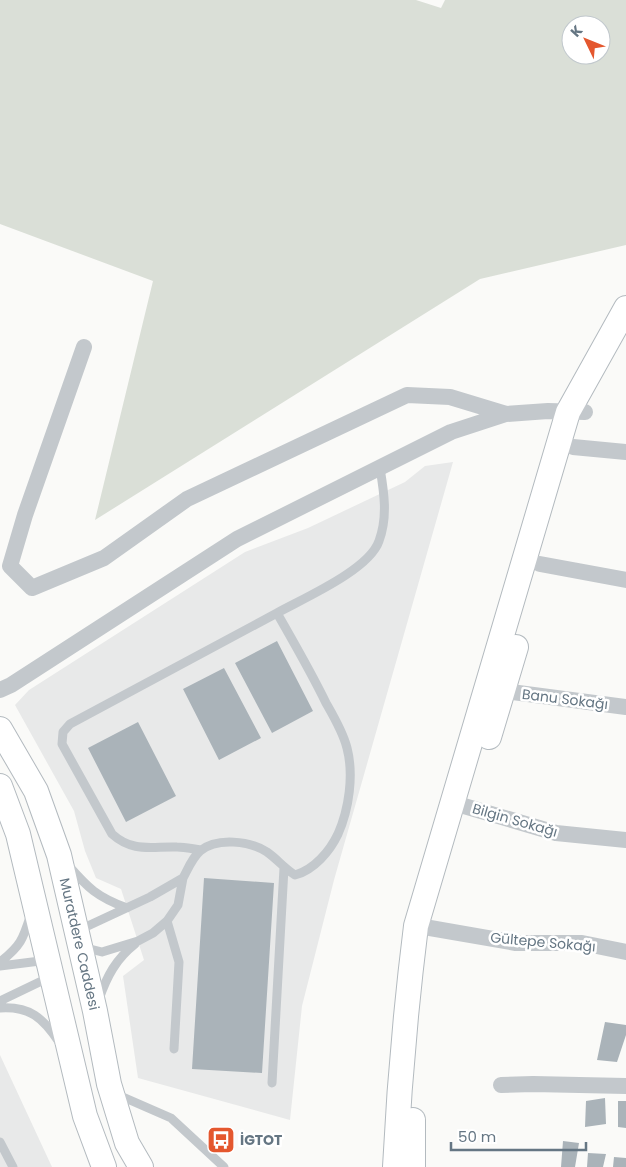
<svg xmlns="http://www.w3.org/2000/svg" width="626" height="1167" viewBox="0 0 626 1167" font-family="Poppins,sans-serif">
  <rect width="100%" height="100%" fill="#fafaf8"/>
  <!-- built -->
  <path fill="#e8e9e9" d="M453,462L334,880L302,1006L290,1120L138,1078L123,976L144,960L121,889L96,878L85,851L74,811L15,705L29,690L245,552L308,528L405,482L425,466Z
    M0,1055L52,1167H0Z"/>
  <!-- green -->
  <path fill="#dadfd7" fill-rule="evenodd" d="M0,0H416L441,8L445,0H626V245L480,279L95,520L153,281L0,224ZM571,25H601V55H571Z"/>
  <!-- building -->
  <path fill="#aab3b9" d="M277,641L313,711L272,733L235,663Z
    M224,668L261,738L219,760L183,689Z
    M138,722L176,796L126,822L88,748Z
    M204,878L274,883L262,1073L192,1069Z
    M605,1022L626,1025V1035L617,1062L597,1060Z
    M605,1098L606,1124L585,1127L586,1101Z
    M618,1101H626V1128L618,1127Z
    M563,1141L579,1143L575,1167H561Z
    M588,1153L606,1154L603,1167H587Z
    M614,1157L626,1158V1167H613Z"/>
  <g fill="none" stroke-linecap="round" stroke-linejoin="round">
    <defs>
      <g id="secondary">
        <path id="s1" d="M0,729L36,791L59,855L95,1011L109,1084L127,1143L141,1167"/>
        <path d="M489,737L516,647"/>
        <path d="M0,786L18,834L85,1116L104,1167"/>
        <path d="M395,1167C399,1086 406,1006 416,926L568,412L626,308"/>
        <path d="M413,1167V1120"/>
      </g>
    </defs>
    <!-- secondary casing -->
    <use href="#secondary" stroke="#b3babf" stroke-width="26"/>
    <!-- lane -->
    <path stroke="#c3c8cc" stroke-width="9" d="M201,850C193,849 185,847 177,847C152,846 133,853 112,834L62,744L63,732L70,724L277,613
      M68,865C88,888 97,897 127,908
      M183,878C188,869 192,858 200,851C217,837 250,841 267,852C277,859 284,868 295,875C314,870 330,851 338,834C349,809 354,775 347,748C343,732 334,717 326,703C311,672 294,643 277,613C304,598 369,570 379,541C388,517 384,492 380,468
      M167,921L179,962L174,1049
      M77,931L150,897L183,878L178,905L167,921L153,933L138,941L102,952L90,949L83,945
      M0,962C21,946 23,939 31,914
      M0,966L48,960
      M99,999C107,976 116,959 135,944
      M0,1001L52,976
      M0,1008C30,1006 43,1018 59,1042
      M272,1083L284,868
      M116,1094L171,1118L224,1167
      M0,1142L13,1167"/>
    <!-- street -->
    <path stroke="#c3c8cc" stroke-width="16" d="M84,347L25,515L10,566L32,588L104,558L187,499L407,395L450,397L506,414
      M573,447L626,452
      M540,564L626,580
      M0,690L11,685L237,539L451,432L506,414L548,411L585,412
      M504,691L626,707
      M464,806L556,833L626,840
      M430,928L516,943H582L626,952
      M501,1085L533,1084L626,1086"/>
    <!-- secondary -->
    <use href="#secondary" stroke="#fff" stroke-width="24"/>
  </g>
  <!-- icons -->
  <defs>
    <symbol id="bus-square" viewBox="-11 -11 22 22"><rect x="-9" y="-9" width="18" height="18" rx="4" fill="#e4572e" stroke="#fff"/><path d="M-5-6H5V4H4V6H2V4H-2V6H-4V4H-5ZM-3.5-4V0h7V-4ZM-3.5 1.2v1.5H-2V1.2ZM2 1.2v1.5H3.5V1.2Z" fill="#fff"/></symbol>
  </defs>
  <g fill-rule="evenodd">
    <use href="#bus-square" x="205" y="1124" width="32" height="32"/>
  </g>
  <g text-anchor="middle" stroke-width="5" stroke-linejoin="round" paint-order="stroke">
    <!-- street labels -->
    <g font-size="14" fill="#657683" stroke="#fff">
      <text transform="translate(565 699) rotate(7)" y="5">Banu Sokağı</text>
      <text transform="translate(515 820) rotate(16)" y="5">Bilgin Sokağı</text>
      <text transform="translate(543 942) rotate(5)" y="5">Gültepe Sokağı</text>
      <text dy="5" stroke="none"><textPath href="#s1" startOffset="231">Muratdere Caddesi</textPath></text>
    </g>
    <!-- poi labels -->
    <g font-size="14" font-weight="bold" fill="#657683" stroke="#fff" text-anchor="start">
      <text x="240" y="1145">İGTOT</text>
    </g>
  </g>
  <!-- north arrow -->
  <g transform="translate(586 40) rotate(313)"><circle r="24" fill="#ffffff" stroke="#c1c8cd"/>
  <path d="M0-4L9 19L0 12L-9 19Z" fill="#e4572e"/>
  <text y="-8" font-size="14" font-weight="bold" text-anchor="middle" fill="#657683">K</text>
  </g>
  <!-- scale -->
  <path d="M451 1142v8h135v-8" fill="none" stroke="#657683" stroke-width="2.5"/>
  <text x="458" y="1142" font-size="15" fill="#657683" stroke="#ffffff" stroke-width="4" paint-order="stroke">50 m</text>
</svg>
